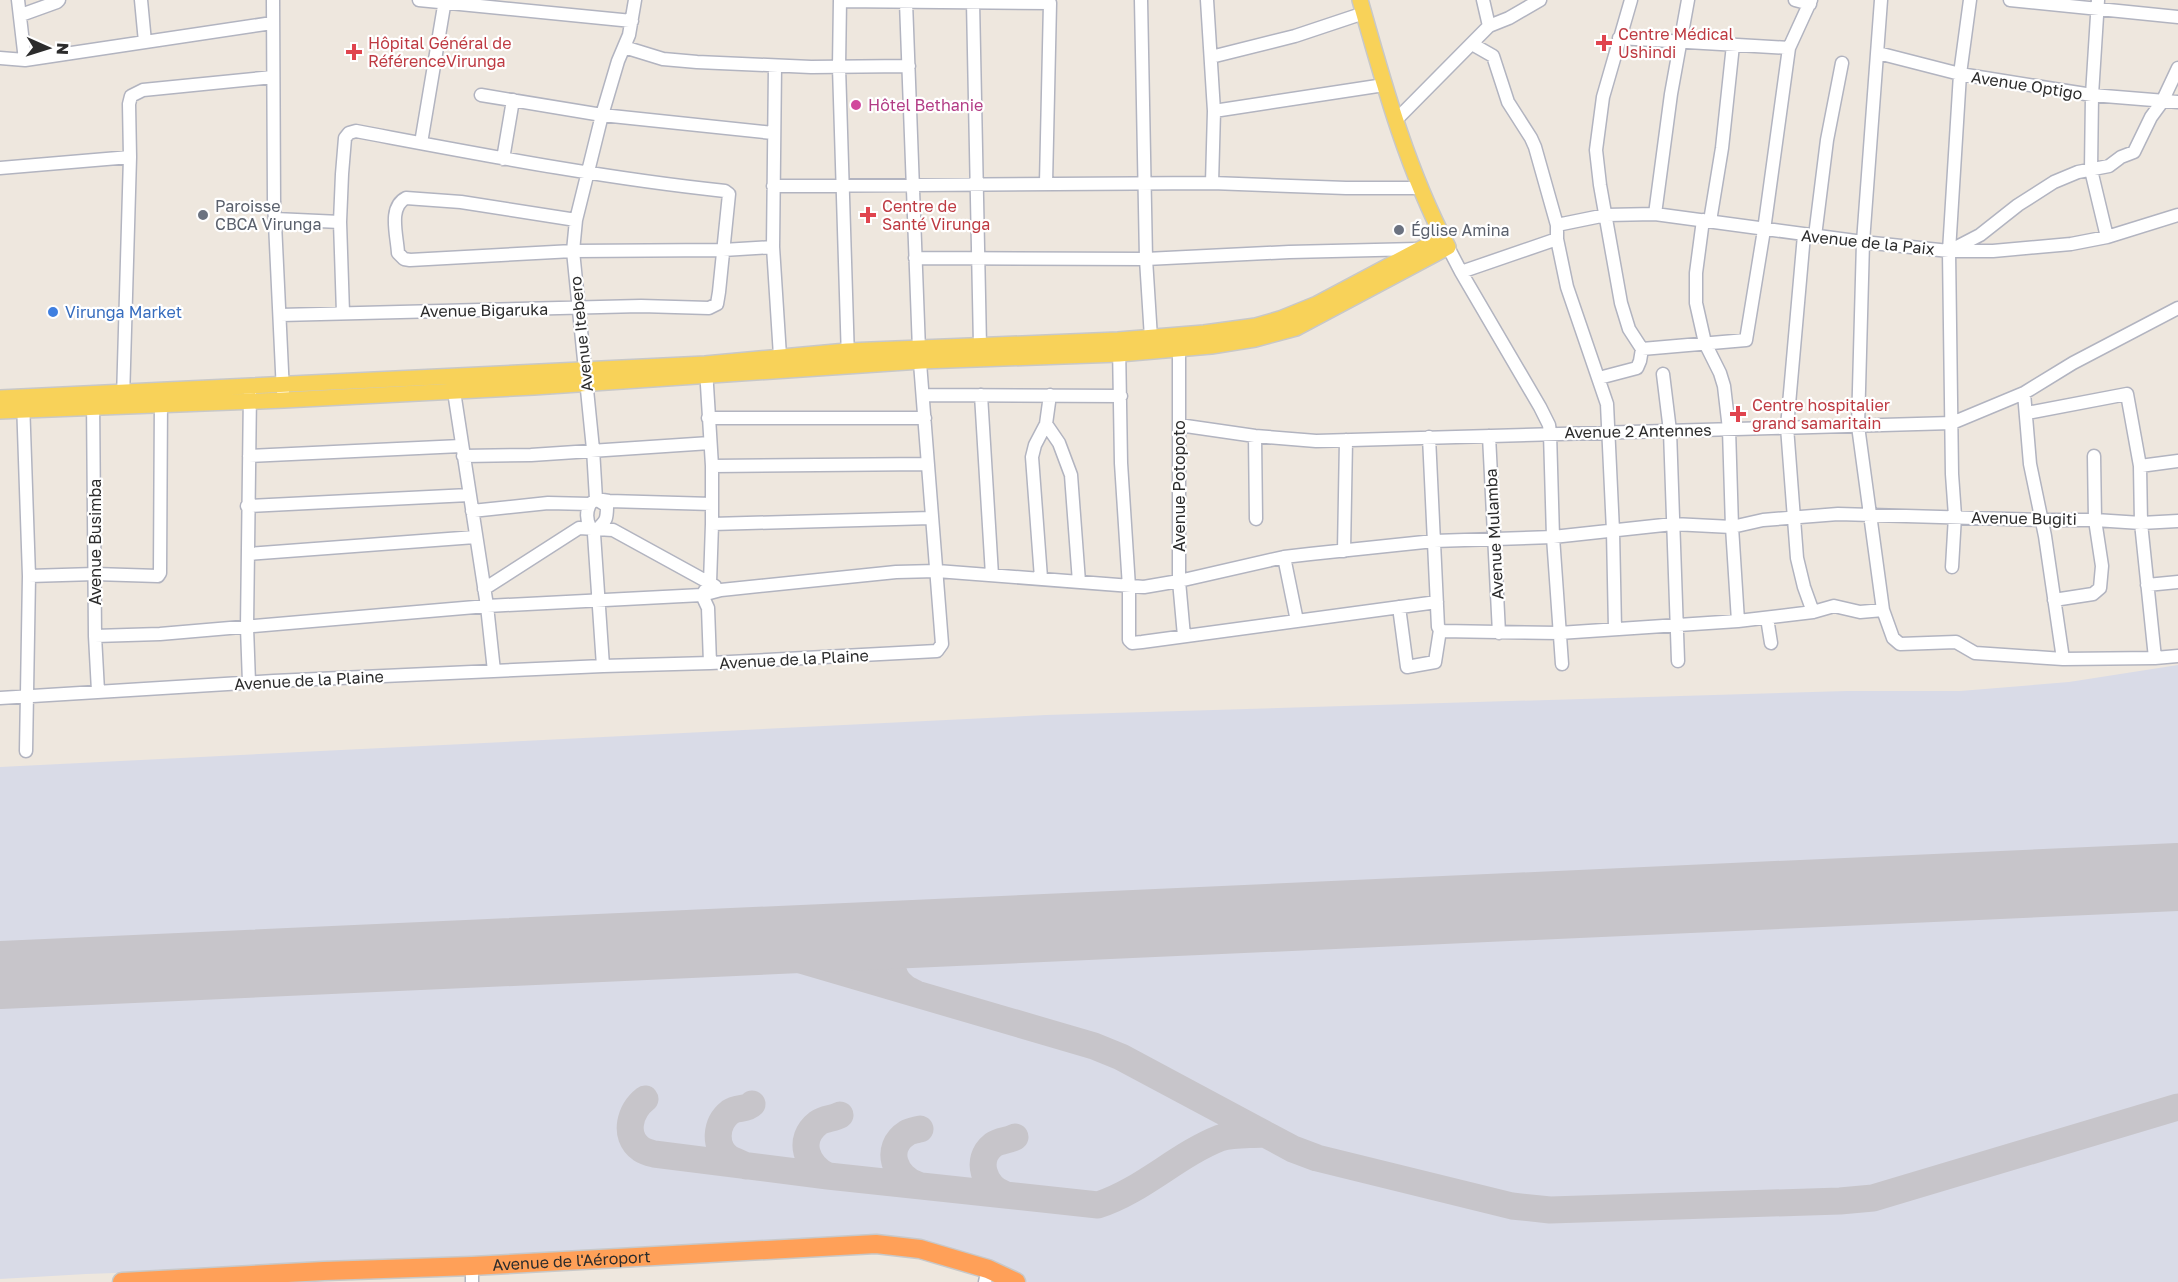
<svg xmlns="http://www.w3.org/2000/svg" width="2178" height="1282" viewBox="0 0 2178 1282" font-family="'Golos Text',sans-serif">
  <rect width="100%" height="100%" fill="#eee7de"/>
  <!-- airport -->
  <path fill="#d9dbe7" d="M2178,665V1282H1028L971,1258L929,1245L86,1274L0,1279V767L1046,715L1847,691H1960L2069,682Z"/>
  <g fill="none" stroke-linecap="round" stroke-linejoin="round">
    <!-- taxiway -->
    <path stroke="#c7c5ca" stroke-width="27" d="M728,942L756,947L1094,1046L1121,1057L1293,1149L1317,1158L1512,1206L1550,1210L1840,1201L1873,1198L1893,1192L2178,1107
      M915,993C911,991 906,989 903,986C890,976 889,955 900,943C904,939 911,937 916,934
      M645,1099C631,1110 622,1135 641,1149C644,1151 650,1153 654,1154L828,1176L1098,1205C1142,1191 1177,1155 1220,1138C1232,1134 1249,1135 1262,1134
      M746,1166C741,1163 734,1161 729,1158C713,1146 716,1123 730,1112C737,1107 746,1110 752,1104
      M828,1176C807,1166 796,1140 818,1123C825,1118 833,1119 840,1115
      M918,1185C895,1178 883,1148 907,1133C910,1131 916,1130 920,1129
      M1004,1194C985,1187 974,1160 993,1145C1000,1140 1008,1141 1015,1137"/>
    <!-- runway -->
    <path stroke="#c7c5ca" stroke-width="68" d="M0,975L2178,877"/>
    <defs>
      <path id="minor" d="M18,0L25,60
        M141,0L145,42
        M273,0L274,202L283,392
        M419,0L632,21
        M840,0L839,67L848,359
        M1141,0L1146,259L1151,338
        M1207,0L1214,111L1212,183
        M1483,0L1489,26
        M1795,0L1810,4
        M1881,0L1863,242L1858,426L1883,610L1893,638L1900,644L1956,642L1975,653L2063,659
        M2010,0L2178,17
        M2098,0L2092,95L2091,170L2107,237
        M840,1L1050,3L1046,183
        M973,2L980,346
        M21,15L57,2L59,0
        M1619,38L1789,48
        M1472,44L1493,56L1508,102L1531,138L1535,147L1557,225V239L1567,287L1607,404L1613,531L1615,629
        M624,47L663,59L697,62L811,67L909,66
        M1878,53L1960,74L2092,95L2178,102
        M1211,57L1295,36L1364,13
        M0,58L25,60L272,23
        M775,66L773,247L780,356
        M481,95L602,115L773,133
        M1214,111L1384,85
        M1395,121L1489,26L1509,18L1540,0
        M421,143L445,0
        M503,159L513,100
        M0,168L130,157
        M773,186L1212,183L1346,188H1419
        M1655,214L1671,94L1688,0
        M275,219L340,222
        M576,220L461,202L406,198C388,207 397,235 398,253L404,259L410,260L573,251L723,250L773,247
        M1703,220L1696,273V303L1705,343L1720,373L1724,386L1729,429L1732,527L1738,621
        M1710,221L1722,148L1733,45
        M1557,225L1606,215L1655,214L1863,242L1949,251H1993L2071,244L2107,237L2178,215
        M1804,235L1787,427L1797,558L1804,587L1813,612
        M1815,236L1827,140L1842,63
        M1448,247L1461,272L1540,407L1549,425L1550,433L1553,537L1562,664
        M1953,249L1980,235L2018,205L2054,182L2078,172L2109,166L2121,157L2134,152L2151,117L2162,102L2178,68
        M915,258L1146,259L1289,252L1418,249
        M1461,272L1557,239
        M280,315L641,306L709,308L717,304L719,292L729,194L725,191C601,178 479,154 356,131L349,133L345,138L342,174L340,222L343,313
        M1179,341V581L1184,636
        M1119,345L1121,463L1129,587V640L1132,643L1142,642L1437,602
        M1642,349L1746,340L1764,230L1789,48L1811,0
        M706,369L712,466V524L710,583L702,595L708,608L710,663
        M1663,374L1670,431L1678,661
        M1599,378L1637,368L1640,361L1642,349L1629,329L1621,303L1600,185L1596,150L1603,97L1631,0
        M453,385L487,606L494,671
        M2024,393L2030,464L2045,536L2063,659L2155,658
        M924,395L1121,396
        M981,395L992,575
        M93,398L95,636L98,691
        M123,399L130,157L129,104L131,96L143,90L273,77
        M23,401L29,576L26,751
        M2027,413L2127,394L2140,466L2141,523L2155,658L2178,656
        M708,418H925
        M1046,424L1059,443L1071,475L1079,582
        M1179,425L1255,436L1316,441L1952,423L2024,393L2073,363L2178,308
        M1255,436L1256,519
        M1489,436L1499,633
        M1429,437L1438,627L1442,631L1559,633L1738,621L1813,612L1834,606L1860,612L1883,610
        M249,456L461,446
        M463,456L531,455L710,443
        M712,466L928,464
        M2140,466L2178,461
        M590,504C586,512 586,519 590,527
        M247,506L469,495
        M472,511L548,503L590,504L596,499L609,501L712,504
        M712,524L931,518
        M1344,551L1346,440
        M248,554L475,537
        M1284,557L1297,621
        M1952,567L1955,516L1952,474L1949,251L1960,74L1970,0
        M29,576L95,574L158,576L160,573L161,396
        M1041,578L1032,457L1035,445L1046,424L1050,395
        M2147,585L2178,582
        M484,589L579,528L613,530L715,586
        M2054,600L2093,594L2100,588L2102,566L2095,520L2094,456
        M1399,607L1407,667L1435,662L1440,630
        M1767,618L1771,643
        M95,636L160,634L487,606L702,595L721,590L896,572L937,571L1144,587L1179,581L1284,557L1310,554L1434,541L1553,537L1673,524L1732,527L1763,520L1838,514L2042,520H2095L2141,523L2178,521
        M603,666L594,534C603,520 607,526 607,506L596,499L593,449L573,251L576,220L602,115L618,61L629,35L635,0
        M249,683L247,627L250,392
        M0,698L274,681L603,666L710,663L937,651L942,644L919,350L906,2
        M472,1266V1282
        M985,1282L988,1269"/>
      <path id="major" d="M0,398L705,364L847,351L1118,340L1204,333L1256,326L1280,319L1317,304L1443,237
        M0,411L284,400L534,387L921,361L1119,354L1211,346L1255,339L1296,328L1448,247C1407,169 1384,85 1360,0"/>
      <g id="highway">
        <path id="s1" d="M122,1282L324,1271L472,1266L876,1244L920,1249L988,1269L1016,1282"/>
      </g>
    </defs>
    <!-- minor casing -->
    <use href="#minor" stroke="#b2b4c0" stroke-width="15"/>
    <!-- major casing -->
    <use href="#major" stroke="#c8c8c8" stroke-width="18"/>
    <!-- highway casing -->
    <use href="#highway" stroke="#c8c8c8" stroke-width="21"/>
    <!-- minor -->
    <use href="#minor" stroke="#fff" stroke-width="12"/>
    <!-- major -->
    <use href="#major" stroke="#f8d259" stroke-width="15"/>
    <!-- highway -->
    <use href="#highway" stroke="#ffa058" stroke-width="18"/>
  </g>
  <!-- markers -->
  <g fill="#e0444e" stroke="#fff" stroke-width="2">
    <path d="M1601 34h6v6h6v6h-6v6h-6v-6h-6v-6h6z"/>
    <path d="M351 43h6v6h6v6h-6v6h-6v-6h-6v-6h6z"/>
    <path d="M865 206h6v6h6v6h-6v6h-6v-6h-6v-6h6z"/>
    <path d="M1735 405h6v6h6v6h-6v6h-6v-6h-6v-6h6z"/>
  </g>
  <circle fill="#d1479c" stroke="#fff" stroke-width="2" cx="856" cy="105" r="6"/>
  <g fill="#6b7280" stroke="#fff" stroke-width="2">
    <circle cx="203" cy="215" r="6"/>
    <circle cx="1399" cy="230" r="6"/>
  </g>
  <circle fill="#3f7fe0" stroke="#fff" stroke-width="2" cx="53" cy="312" r="6"/>
  <g text-anchor="middle" stroke-width="4.5" stroke-linejoin="round" paint-order="stroke">
    <!-- health labels -->
    <g font-size="16" fill="#be3a42" stroke="#fff" text-anchor="start">
      <text x="1618" y="40">Centre Médical<tspan x="1618" dy="18">Ushindi</tspan></text>
      <text x="368" y="49">Hôpital Général de<tspan x="368" dy="18">RéférenceVirunga</tspan></text>
      <text x="882" y="212">Centre de<tspan x="882" dy="18">Santé Virunga</tspan></text>
      <text x="1752" y="411">Centre hospitalier<tspan x="1752" dy="18">grand samaritain</tspan></text>
    </g>
    <!-- street labels -->
    <g font-size="16" fill="#2c2c2c" stroke="#fff">
      <text transform="translate(2027 85) rotate(9)" y="6">Avenue Optigo</text>
      <text transform="translate(1868 242) rotate(6)" y="6">Avenue de la Paix</text>
      <text transform="translate(484 310) rotate(-1)" y="6">Avenue Bigaruka</text>
      <text transform="translate(581 334) rotate(-96)" y="6">Avenue Itebero</text>
      <text transform="translate(1638 431) rotate(-1)" y="6">Avenue 2 Antennes</text>
      <text transform="translate(1179 486) rotate(-90)" y="6">Avenue Potopoto</text>
      <text transform="translate(2024 518) rotate(1)" y="6">Avenue Bugiti</text>
      <text transform="translate(1494 534) rotate(-93)" y="6">Avenue Mulamba</text>
      <text transform="translate(95 542) rotate(-90)" y="6">Avenue Busimba</text>
      <text transform="translate(794 659) rotate(-3)" y="6">Avenue de la Plaine</text>
      <text transform="translate(309 680) rotate(-3)" y="6">Avenue de la Plaine</text>
      <text dy="6" stroke="none"><textPath href="#s1" startOffset="450">Avenue de l'Aéroport</textPath></text>
    </g>
    <!-- hotel labels -->
    <g font-size="16" fill="#b23c85" stroke="#fff" text-anchor="start">
      <text x="868" y="111">Hôtel Bethanie</text>
    </g>
    <!-- worship labels -->
    <g font-size="16" fill="#5b616d" stroke="#fff" text-anchor="start">
      <text x="215" y="212">Paroisse<tspan x="215" dy="18">CBCA Virunga</tspan></text>
      <text x="1411" y="236">Église Amina</text>
    </g>
    <!-- shop labels -->
    <g font-size="16" fill="#366cbe" stroke="#fff" text-anchor="start">
      <text x="65" y="318">Virunga Market</text>
    </g>
  </g>
  <!-- north arrow -->
  <g transform="translate(48 48) rotate(93)" stroke="#ffffff" stroke-width="4.5" paint-order="stroke">
  <path d="M0-4.5L10 22L0 15L-10 22Z" fill="#2c2c2c"/>
  <text y="-9" font-size="16" font-weight="bold" text-anchor="middle" fill="#2c2c2c">N</text>
  </g>
</svg>
